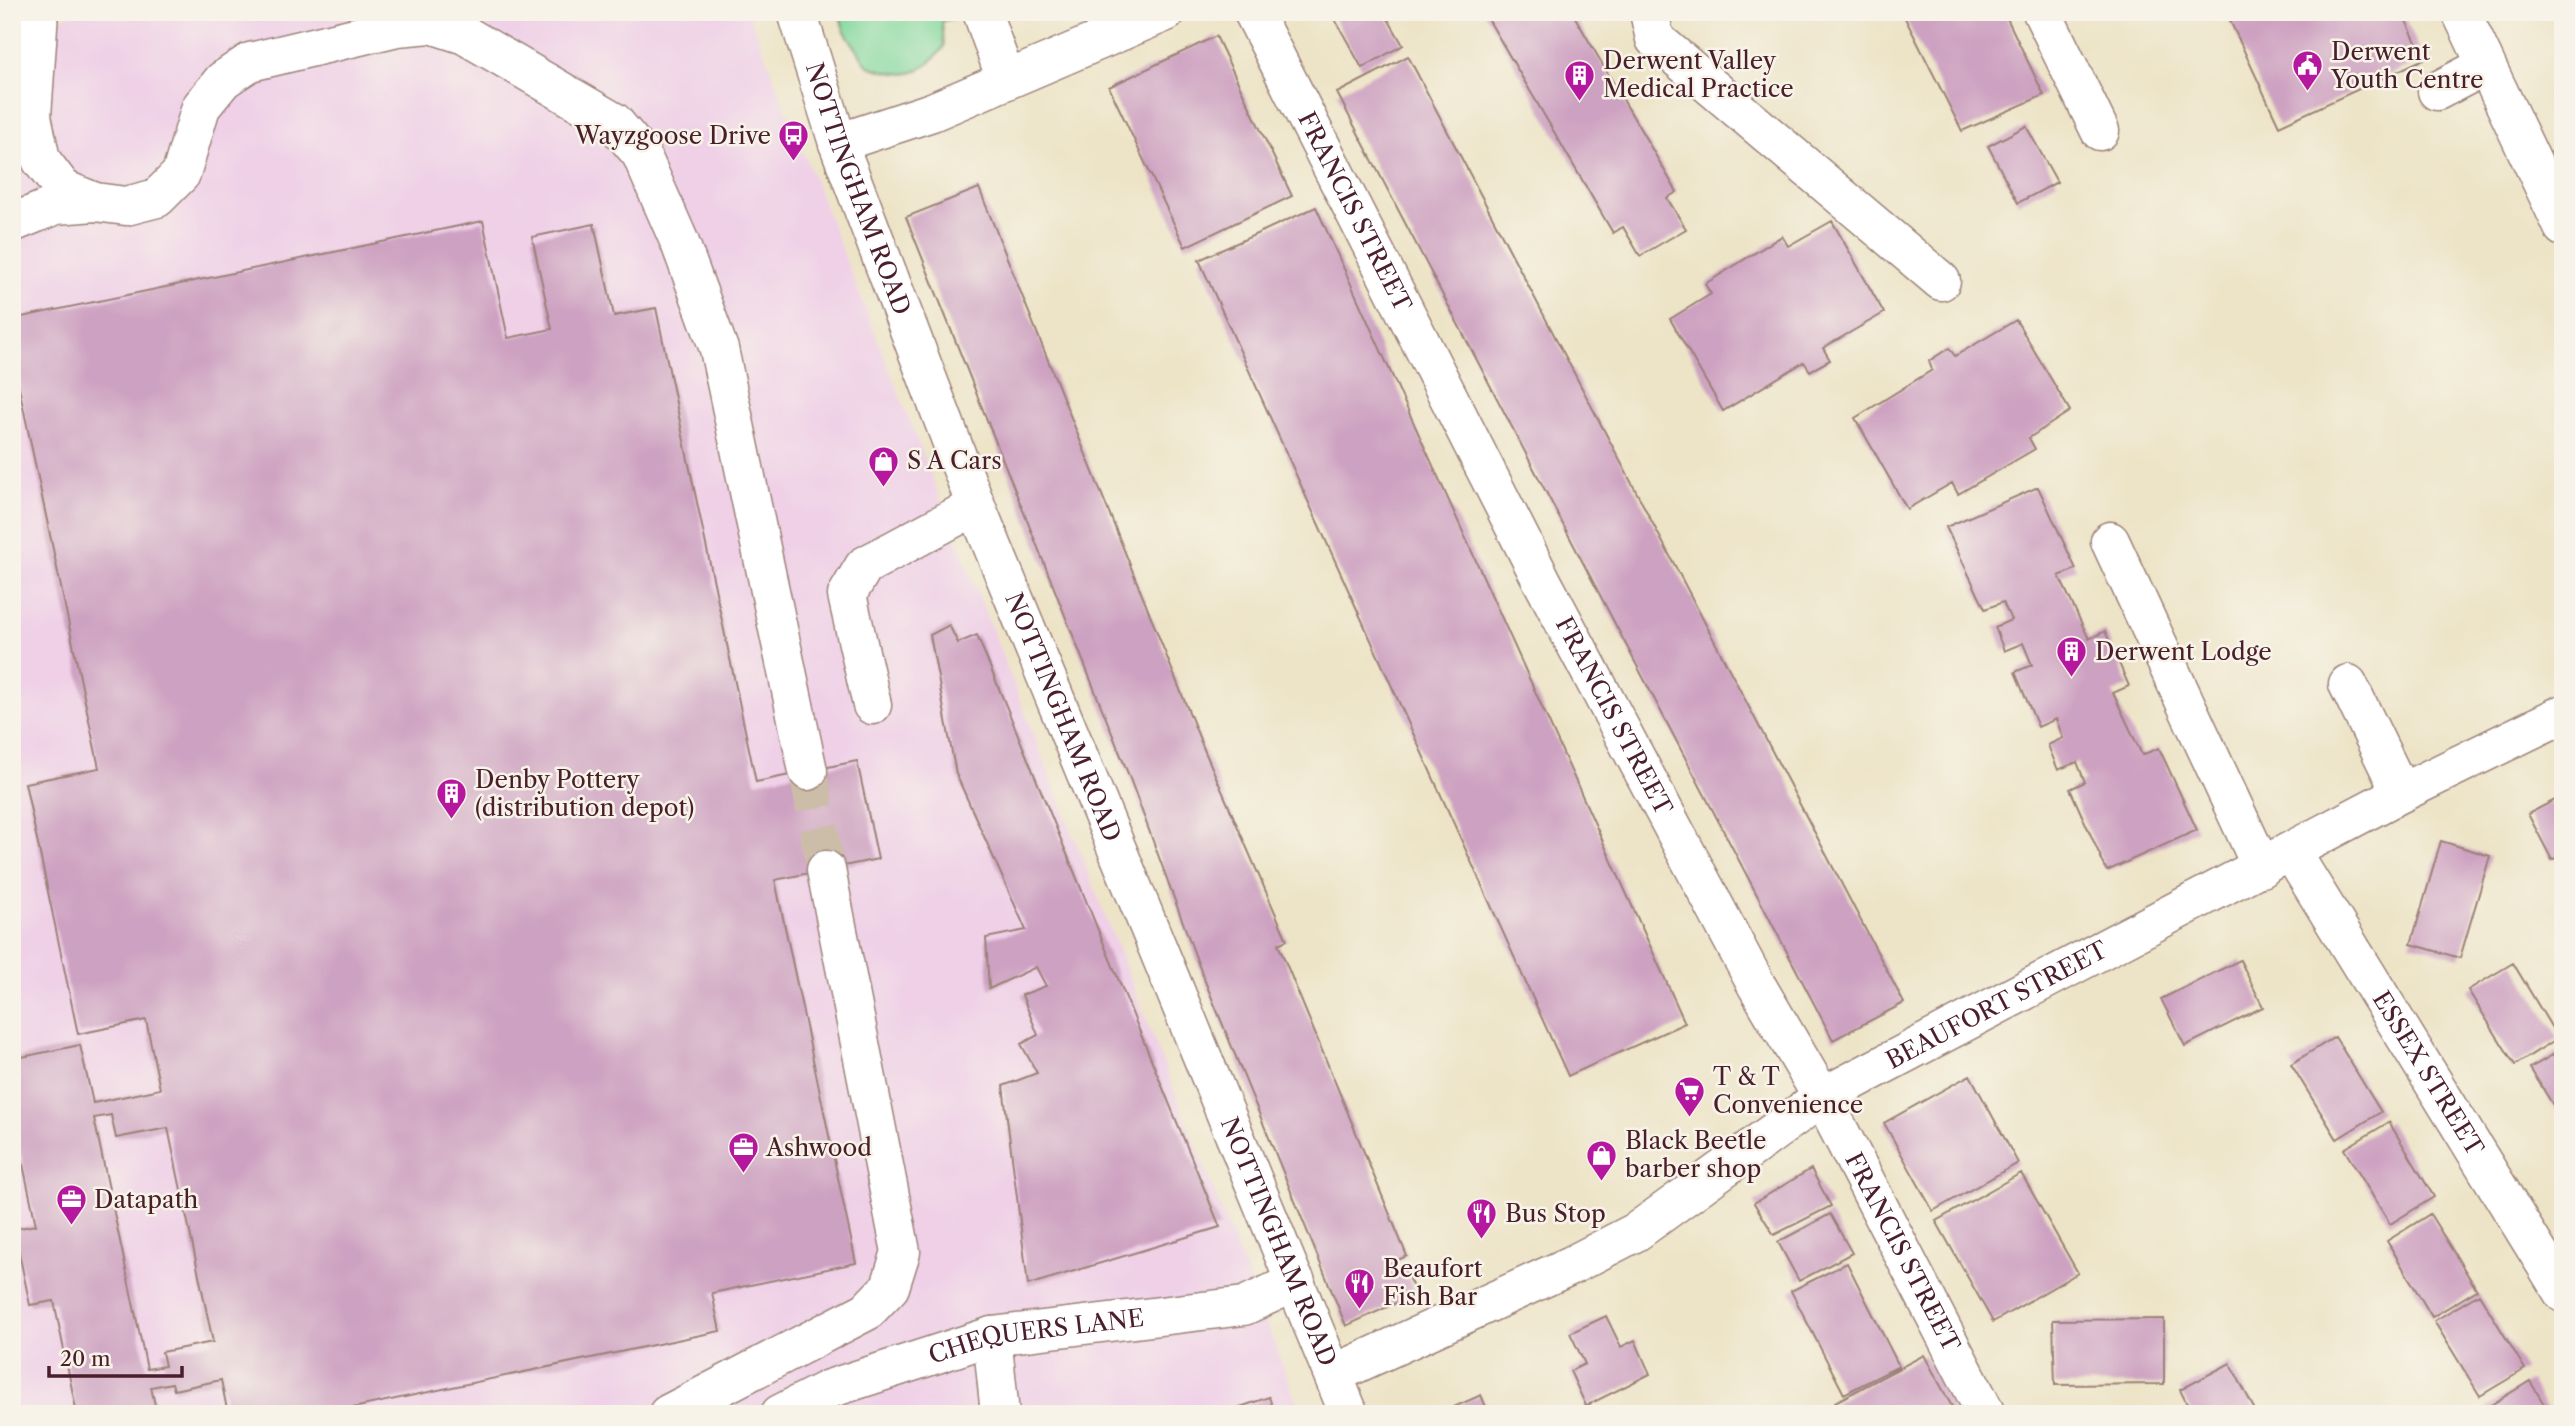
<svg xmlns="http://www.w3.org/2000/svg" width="2575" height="1426" viewBox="0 0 2575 1426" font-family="'Libre Caslon Text',serif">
  <rect width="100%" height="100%" fill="#f7f3e8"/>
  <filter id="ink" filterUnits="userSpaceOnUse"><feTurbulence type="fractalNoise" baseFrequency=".0143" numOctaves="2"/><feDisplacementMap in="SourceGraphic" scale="14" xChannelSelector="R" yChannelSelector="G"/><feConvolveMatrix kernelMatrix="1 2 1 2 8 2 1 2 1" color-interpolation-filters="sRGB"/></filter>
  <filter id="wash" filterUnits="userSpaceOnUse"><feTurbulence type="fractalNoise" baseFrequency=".00686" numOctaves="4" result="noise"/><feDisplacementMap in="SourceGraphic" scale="28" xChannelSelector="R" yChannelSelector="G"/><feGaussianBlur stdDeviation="1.57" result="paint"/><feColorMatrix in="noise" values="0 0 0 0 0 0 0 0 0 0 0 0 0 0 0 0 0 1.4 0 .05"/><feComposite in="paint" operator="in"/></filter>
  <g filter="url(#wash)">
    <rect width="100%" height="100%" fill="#ede4c7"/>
    <!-- built -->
    <path fill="#efd0e7" d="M85,12H748L1302,1414H12V28Z"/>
    <!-- green -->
    <path fill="#82d89c" stroke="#667c64" stroke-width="2" d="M839,12H951L953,18L942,21L944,47C918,79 905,78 868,66L844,30Z"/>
    <g id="blocks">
      <!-- building -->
      <path fill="#cda1c1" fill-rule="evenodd" d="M1336,12H1384L1403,45L1362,68L1332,14Z
        M1484,12H1572L1677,192L1667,198L1686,229L1640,256L1623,227L1613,233Z
        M1902,12H2004L2044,95L1962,131Z
        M2226,12H2402L2424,59L2279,126Z
        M1216,36L1292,196L1185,247L1109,87Z
        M1408,56L1904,1003L1833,1040L1337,93Z
        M2026,126L2057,182L2018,203L1988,146Z
        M979,188L1203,747L1287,940L1278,944L1407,1256L1386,1265L1391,1277L1405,1270L1416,1294L1346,1326L1202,974L1129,776L906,217Z
        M1316,207L1685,1023L1568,1076L1199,260Z
        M483,221L508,338L552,329L532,237L594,224L614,316L656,308L756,782L857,761L878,859L775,880L856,1263L712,1293L720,1331L324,1414H228L221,1380L174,1390L172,1383L151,1387L157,1414H77L54,1301L30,1305L14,1229L36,1225L12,1113V1059L80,1045L93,1103L160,1089L146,1020L78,1034L25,783L99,768L12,354V319ZM111,1115L116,1138L168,1128L213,1342L162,1352L165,1366L147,1369L94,1118Z
        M1832,221L1884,313L1823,348L1830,360L1810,371L1804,362L1723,411L1670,319L1711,294L1705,284L1782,236L1788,246Z
        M2016,320L2070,411L2029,438L2035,449L1958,494L1952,483L1907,509L1855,418L1932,370L1929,361L1949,348L1955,356Z
        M2038,487L2076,569L2059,576L2089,639L2105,631L2129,686L2113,693L2142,755L2159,748L2197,830L2107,871L2070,789L2085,782L2077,762L2058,770L2048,745L2063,738L2056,719L2038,727L2015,672L2032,665L2023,643L2004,651L1995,627L2011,620L2003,602L1985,609L1946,527Z
        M949,625L958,643L977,635L1220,1227L1028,1285L1003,1086L1037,1073L1021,1044L1038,1035L1022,995L1046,986L1036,967L989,989L986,938L1026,930L956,774L930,635Z
        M2563,796V854L2552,860L2528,814Z
        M2441,841L2490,856L2460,958L2411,944Z
        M2240,960L2263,1007L2185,1046L2161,999Z
        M2513,963L2558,1038L2515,1065L2468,990Z
        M2335,1037L2381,1112L2337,1139L2291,1064Z
        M2563,1049V1121L2530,1068Z
        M1970,1075L2018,1163L1933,1211L1884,1123Z
        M2389,1122L2434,1197L2390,1224L2344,1149Z
        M1811,1169L1831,1206L1774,1235L1754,1203Z
        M2021,1173L2078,1273L1993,1322L1936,1221Z
        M1830,1214L1852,1253L1799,1281L1778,1242Z
        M2430,1214L2477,1290L2432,1317L2387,1241Z
        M1847,1263L1899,1366L1844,1394L1791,1291Z
        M2479,1294L2525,1369L2480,1396L2434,1321Z
        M1606,1316L1621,1347L1635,1340L1650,1374L1586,1406L1570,1371L1585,1364L1570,1333Z
        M2164,1319V1384L2055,1385L2053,1320Z
        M1924,1355L1956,1414H1841L1835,1402Z
        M2230,1363L2257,1414H2192L2180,1390Z
        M2530,1381L2550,1414H2490L2486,1408Z
        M1481,1395L1489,1414H1438Z
        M1269,1397L1275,1414H1223V1413Z"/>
    </g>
  </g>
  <g filter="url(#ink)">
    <use href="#blocks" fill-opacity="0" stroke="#9c8279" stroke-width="2"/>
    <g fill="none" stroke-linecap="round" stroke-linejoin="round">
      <!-- minor-tunnel -->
      <path stroke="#ccbda8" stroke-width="38" stroke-dasharray="38 19" stroke-linecap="butt" d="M808,771L826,870"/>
      <defs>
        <g id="minor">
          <path d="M39,12L32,116L41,160L63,189L95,202L126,206L157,198L181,174L201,107L223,80L250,62L397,27L431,24L465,35L614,122L641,154L680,243L719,349L808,771"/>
          <path id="s1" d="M797,12L838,143L976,506L1349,1414"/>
          <path d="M982,12L1006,80"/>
          <path id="s2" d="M1253,12L1542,581L1757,986L1822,1097L1986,1414"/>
          <path d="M1649,12L1655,39L1941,281"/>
          <path d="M2042,12L2100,131"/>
          <path d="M2461,12L2563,227"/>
          <path d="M2437,91L2485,66"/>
          <path d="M838,143L932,112L1166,12"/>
          <path d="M12,223L56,205L95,202"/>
          <path d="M2110,541L2262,868"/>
          <path d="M2348,684L2401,793"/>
          <path d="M872,705L847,595L864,566L976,506"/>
          <path id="s3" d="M2292,853L2563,1293"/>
          <path d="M992,1336L1000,1414"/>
          <path id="s4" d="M1334,1374L1572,1265L1636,1232L1822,1097L2401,793L2563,714"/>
          <path d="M668,1414L867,1311L890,1287L901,1252L826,870"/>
          <path id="s5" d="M780,1414L829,1389L992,1336L1244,1306L1296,1282"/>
        </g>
      </defs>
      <!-- minor casing -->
      <use href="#minor" stroke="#9c8279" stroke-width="41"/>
      <!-- minor -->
      <use href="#minor" stroke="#fff" stroke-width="38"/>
    </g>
  </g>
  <!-- icons -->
  <defs>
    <symbol id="civic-pin" viewBox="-11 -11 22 30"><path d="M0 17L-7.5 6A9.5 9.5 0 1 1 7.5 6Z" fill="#b5179e" stroke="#f7f3e8"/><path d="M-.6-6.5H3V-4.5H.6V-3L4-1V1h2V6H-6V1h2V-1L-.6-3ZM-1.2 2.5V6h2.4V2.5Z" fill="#fff"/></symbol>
    <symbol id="building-pin" viewBox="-11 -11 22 30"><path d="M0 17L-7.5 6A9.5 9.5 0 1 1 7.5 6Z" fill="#b5179e" stroke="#f7f3e8"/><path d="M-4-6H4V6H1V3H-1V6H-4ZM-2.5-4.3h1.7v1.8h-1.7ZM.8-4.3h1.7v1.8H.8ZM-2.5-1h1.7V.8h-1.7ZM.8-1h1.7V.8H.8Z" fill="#fff"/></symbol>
    <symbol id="bus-pin" viewBox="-11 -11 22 30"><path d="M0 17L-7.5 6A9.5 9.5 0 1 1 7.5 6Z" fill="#b5179e" stroke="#f7f3e8"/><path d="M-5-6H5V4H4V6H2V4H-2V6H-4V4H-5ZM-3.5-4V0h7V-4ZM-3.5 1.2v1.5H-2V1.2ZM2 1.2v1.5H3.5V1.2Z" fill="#fff"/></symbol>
    <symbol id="shop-pin" viewBox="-11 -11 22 30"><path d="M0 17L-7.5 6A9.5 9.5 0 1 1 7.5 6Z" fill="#b5179e" stroke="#f7f3e8"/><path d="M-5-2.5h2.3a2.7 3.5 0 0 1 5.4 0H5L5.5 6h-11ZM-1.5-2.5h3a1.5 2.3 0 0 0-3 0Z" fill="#fff"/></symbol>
    <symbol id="supermarket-pin" viewBox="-11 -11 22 30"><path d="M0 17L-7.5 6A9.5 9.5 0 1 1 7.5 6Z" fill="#b5179e" stroke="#f7f3e8"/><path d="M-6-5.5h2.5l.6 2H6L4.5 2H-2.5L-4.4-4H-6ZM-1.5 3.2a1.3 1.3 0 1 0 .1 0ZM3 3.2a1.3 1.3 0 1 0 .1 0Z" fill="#fff"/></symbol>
    <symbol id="office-pin" viewBox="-11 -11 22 30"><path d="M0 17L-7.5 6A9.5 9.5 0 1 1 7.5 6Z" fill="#b5179e" stroke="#f7f3e8"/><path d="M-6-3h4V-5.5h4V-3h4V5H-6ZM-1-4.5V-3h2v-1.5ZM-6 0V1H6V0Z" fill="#fff"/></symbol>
    <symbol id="restaurant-pin" viewBox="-11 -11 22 30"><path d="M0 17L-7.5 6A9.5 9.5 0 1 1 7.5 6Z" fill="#b5179e" stroke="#f7f3e8"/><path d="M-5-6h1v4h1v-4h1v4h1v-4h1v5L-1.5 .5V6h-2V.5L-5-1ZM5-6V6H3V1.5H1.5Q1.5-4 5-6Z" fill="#fff"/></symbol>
  </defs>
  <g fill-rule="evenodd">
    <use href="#civic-pin" x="2290" y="48" width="35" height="47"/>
    <use href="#building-pin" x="1562" y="58" width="35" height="47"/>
    <use href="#bus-pin" x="776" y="118" width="35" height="47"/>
    <use href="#shop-pin" x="866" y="444" width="35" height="47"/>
    <use href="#building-pin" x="2054" y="634" width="35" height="47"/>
    <use href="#building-pin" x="434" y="776" width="35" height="47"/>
    <use href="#supermarket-pin" x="1672" y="1074" width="35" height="47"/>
    <use href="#office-pin" x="726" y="1130" width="35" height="47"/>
    <use href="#shop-pin" x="1584" y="1138" width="35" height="47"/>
    <use href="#office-pin" x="54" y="1182" width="35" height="47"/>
    <use href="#restaurant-pin" x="1464" y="1196" width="35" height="47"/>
    <use href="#restaurant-pin" x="1342" y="1266" width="35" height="47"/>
  </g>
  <g text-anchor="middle" stroke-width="5" stroke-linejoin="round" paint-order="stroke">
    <!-- poi labels -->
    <g font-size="24" fill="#4a1f2b" stroke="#f7f3e8" text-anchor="start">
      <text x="2331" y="60">Derwent<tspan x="2331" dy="28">Youth Centre</tspan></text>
      <text x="1603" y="69">Derwent Valley<tspan x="1603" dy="28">Medical Practice</tspan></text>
      <text x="771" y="144" text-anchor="end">Wayzgoose Drive</text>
      <text x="907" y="469">S A Cars</text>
      <text x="2095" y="660">Derwent Lodge</text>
      <text x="475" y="788">Denby Pottery<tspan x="475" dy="28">(distribution depot)</tspan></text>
      <text x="1713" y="1085">T &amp; T<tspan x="1713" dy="28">Convenience</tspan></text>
      <text x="1625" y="1149">Black Beetle<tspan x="1625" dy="28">barber shop</tspan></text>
      <text x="766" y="1156">Ashwood</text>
      <text x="94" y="1208">Datapath</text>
      <text x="1505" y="1222">Bus Stop</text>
      <text x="1383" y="1277">Beaufort<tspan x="1383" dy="28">Fish Bar</tspan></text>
    </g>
    <!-- street labels -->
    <g font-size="24" fill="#4a1f2b" stroke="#f7f3e8">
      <text dy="8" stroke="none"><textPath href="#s1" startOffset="187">NOTTINGHAM ROAD</textPath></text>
      <text dy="8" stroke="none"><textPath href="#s2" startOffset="224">FRANCIS STREET</textPath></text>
      <text dy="8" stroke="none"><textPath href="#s2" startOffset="791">FRANCIS STREET</textPath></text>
      <text dy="8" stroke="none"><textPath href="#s1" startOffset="754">NOTTINGHAM ROAD</textPath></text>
      <text dy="8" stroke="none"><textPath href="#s4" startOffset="761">BEAUFORT STREET</textPath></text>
      <text dy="8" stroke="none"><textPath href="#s3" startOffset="259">ESSEX STREET</textPath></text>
      <text dy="8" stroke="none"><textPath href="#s1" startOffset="1321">NOTTINGHAM ROAD</textPath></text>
      <text dy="8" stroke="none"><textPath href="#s2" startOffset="1400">FRANCIS STREET</textPath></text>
      <text dy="8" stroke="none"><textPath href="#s5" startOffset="270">CHEQUERS LANE</textPath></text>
    </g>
  </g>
  <!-- margin -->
  <rect width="2575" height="1426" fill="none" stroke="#f7f3e8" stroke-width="42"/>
  <!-- scale -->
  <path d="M49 1366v10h133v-10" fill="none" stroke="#4a1f2b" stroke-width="3.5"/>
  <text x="60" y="1366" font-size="21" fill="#4a1f2b" stroke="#f7f3e8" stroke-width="5" paint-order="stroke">20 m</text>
</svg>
